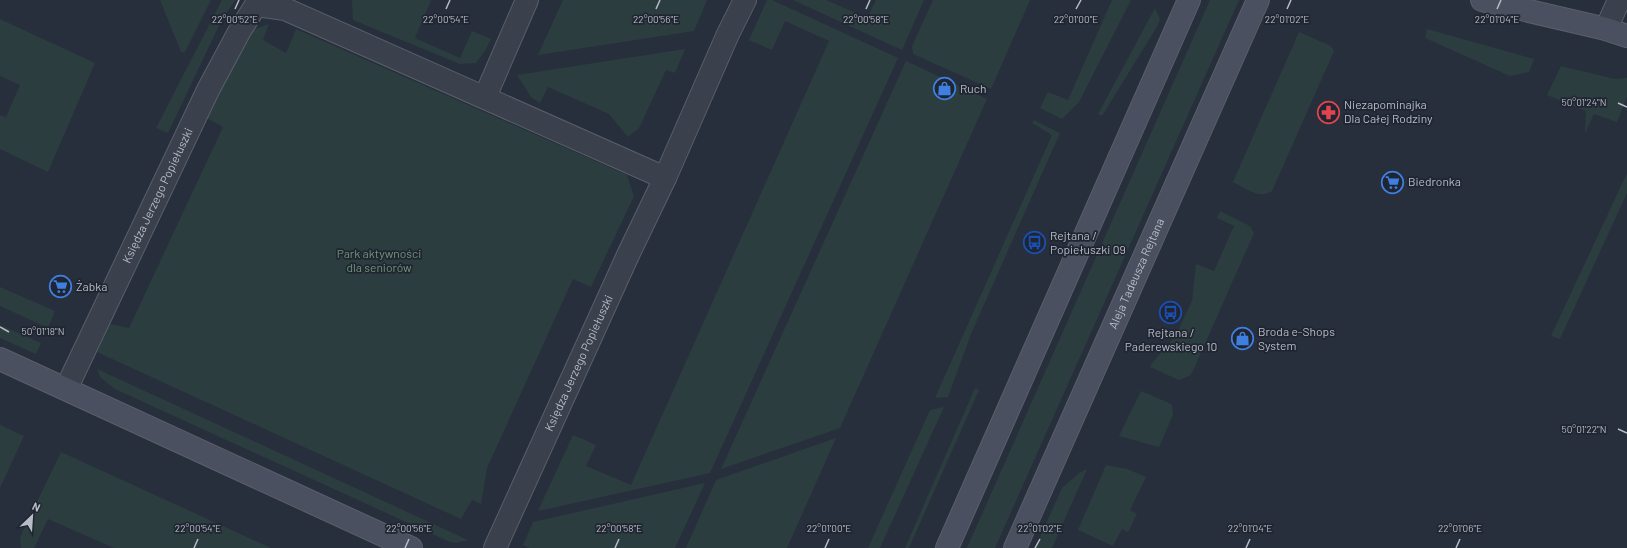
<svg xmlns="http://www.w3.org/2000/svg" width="1627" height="548" viewBox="0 0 1627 548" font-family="Barlow,sans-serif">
  <rect width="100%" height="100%" fill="#272f3c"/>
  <!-- green -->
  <path fill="#2c3d3f" d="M160,0H211L185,52H181Z
    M222,0H236L223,17L168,133L156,128Z
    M352,0H431L415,38L460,58L472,31L491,39L486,49L476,63L460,64L353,20Z
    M563,0H707L694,31L538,55Z
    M767,0H772L898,58L710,473L538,511L573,435L596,445L586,466L631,485L829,41L785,21L772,50L749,40Z
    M793,0H826L867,18L876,0H924L902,50Z
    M933,0H1030L991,89L913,54L912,46Z
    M1112,0H1131L1079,102L1062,119L1040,108L1048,92L1068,100Z
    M1210,0H1239L995,548H967Z
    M1155,8L1160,19L1158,25L1102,116L1098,114Z
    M0,19L95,63L48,172L0,149V115L6,117L20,85L0,76Z
    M269,24L263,40L286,53L296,29L627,175L634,196L591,287L573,279L487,468L481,504L472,500L461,519L97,352L110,324L129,328L223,127L207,118L246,38L255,29Z
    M1427,29L1534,59L1529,72L1510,76L1425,38Z
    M1299,32L1331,46L1334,51L1272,191C1260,200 1245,188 1233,182Z
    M685,49L675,73L666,70L639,128L628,137L609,114L548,87L540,103L531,97L517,75Z
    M906,61L987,99L840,428L721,469Z
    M1561,66L1615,79L1627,78V97L1617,122L1594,114L1585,133L1586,111L1547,95Z
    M1034,120L1060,133L971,334L948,397L935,398L1052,135L1032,123Z
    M1627,173V193L1560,339L1551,336Z
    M1220,211L1250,226L1254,233L1192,373L1189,376L1179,380L1150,367L1153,362L1176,335L1192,301L1196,264L1214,271L1234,226L1217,218Z
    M0,287L55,311L48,328L0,306Z
    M0,325L41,343L36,354L0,338Z
    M97,369L468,540L456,543L450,542L115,389L100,377Z
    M975,388L979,390L909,548H905Z
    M1141,391L1167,402L1172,405L1173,415L1159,447L1119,436Z
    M944,407L880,548H868L930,410Z
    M0,425L24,436L0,488Z
    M836,438L787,548H686L716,480Z
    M61,452L271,548H114L48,519L34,548H21L20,538L23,531Z
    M1106,465L1127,469L1146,477L1130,510L1137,514L1128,532L1122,529L1113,546L1078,530Z
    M1087,469L1052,548H1035L1062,488L1079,473Z
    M705,483L675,548H529L523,545L533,522Z"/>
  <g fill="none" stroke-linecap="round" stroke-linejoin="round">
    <defs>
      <g id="street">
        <path d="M257,5L285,9L665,178"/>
        <path d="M1606,29L1619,0"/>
        <path d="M485,97L527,0"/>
        <path id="s1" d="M66,389L208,90L239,32L259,0"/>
        <path id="s2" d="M495,548L628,255L665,178L728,34L745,0"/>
      </g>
      <g id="secondary">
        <path d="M1482,0L1606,29L1627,36"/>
        <path d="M0,359L411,548"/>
        <path d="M947,548L1189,0"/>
        <path id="s3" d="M1015,548L1258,0"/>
      </g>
    </defs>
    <!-- street casing -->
    <use href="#street" stroke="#595f6a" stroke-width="24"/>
    <!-- secondary casing -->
    <use href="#secondary" stroke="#595f6a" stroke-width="24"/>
    <!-- street -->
    <use href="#street" stroke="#3b414c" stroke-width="22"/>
    <!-- secondary -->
    <use href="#secondary" stroke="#4a505f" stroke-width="22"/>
  </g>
  <!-- ticks -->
  <path fill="none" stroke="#b7bcc7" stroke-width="1.5" d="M235,9L239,0M446,9L450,0M656,9L660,0M866,9L870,0M1076,9L1081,0M1287,9L1291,0M1497,9L1501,0M1618,103L1627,107M0,327L9,332M1618,429L1627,433M194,548L198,539M405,548L409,539M615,548L619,539M825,548L829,539M1035,548L1040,539M1246,548L1250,539M1456,548L1460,539"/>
  <!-- icons -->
  <defs>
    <symbol id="shop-ring" viewBox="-11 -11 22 22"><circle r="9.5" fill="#202631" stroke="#3f7fe0" stroke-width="1.5"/><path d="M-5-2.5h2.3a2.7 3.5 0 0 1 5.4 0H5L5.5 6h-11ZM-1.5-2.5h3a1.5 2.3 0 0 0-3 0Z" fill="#3f7fe0"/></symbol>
    <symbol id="pharmacy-ring" viewBox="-11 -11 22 22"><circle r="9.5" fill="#202631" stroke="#e0444e" stroke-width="1.5"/><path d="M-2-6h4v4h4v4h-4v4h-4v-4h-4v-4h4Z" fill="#e0444e"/></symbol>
    <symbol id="supermarket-ring" viewBox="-11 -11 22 22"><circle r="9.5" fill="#202631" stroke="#3f7fe0" stroke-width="1.5"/><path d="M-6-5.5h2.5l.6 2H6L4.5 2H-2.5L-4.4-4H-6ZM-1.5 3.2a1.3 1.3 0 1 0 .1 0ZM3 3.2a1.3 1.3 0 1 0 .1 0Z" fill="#3f7fe0"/></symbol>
    <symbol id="bus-ring" viewBox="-11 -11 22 22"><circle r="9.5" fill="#202631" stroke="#1a4fb4" stroke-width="1.5"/><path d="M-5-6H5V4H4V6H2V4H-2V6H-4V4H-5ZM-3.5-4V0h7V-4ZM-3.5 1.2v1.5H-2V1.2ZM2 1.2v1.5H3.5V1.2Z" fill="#1a4fb4"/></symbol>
  </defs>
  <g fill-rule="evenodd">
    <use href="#shop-ring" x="932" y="76" width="25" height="25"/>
    <use href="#pharmacy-ring" x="1316" y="100" width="25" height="25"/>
    <use href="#supermarket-ring" x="1380" y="170" width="25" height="25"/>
    <use href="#bus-ring" x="1022" y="230" width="25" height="25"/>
    <use href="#supermarket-ring" x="48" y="274" width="25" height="25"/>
    <use href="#bus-ring" x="1158" y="300" width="25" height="25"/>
    <use href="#shop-ring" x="1230" y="326" width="25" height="25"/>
  </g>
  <g text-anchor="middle" stroke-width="3.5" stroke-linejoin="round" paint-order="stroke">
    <!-- poi labels -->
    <g font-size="12" fill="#b7bcc7" stroke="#202631" text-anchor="start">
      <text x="960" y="93">Ruch</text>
      <text x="1344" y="109">Niezapominajka<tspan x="1344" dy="14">Dla Całej Rodziny</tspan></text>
      <text x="1408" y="186">Biedronka</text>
      <text x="1050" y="240">Rejtana /<tspan x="1050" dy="14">Popiełuszki 09</tspan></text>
      <text x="76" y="291">Żabka</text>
      <text x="1258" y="336">Broda e-Shops<tspan x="1258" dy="14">System</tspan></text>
      <text x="1171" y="337" text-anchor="middle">Rejtana /<tspan x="1171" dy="14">Paderewskiego 10</tspan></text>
    </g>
    <!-- street labels -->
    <g font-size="12" fill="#b7bcc7" stroke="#202631">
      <text dy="4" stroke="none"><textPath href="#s1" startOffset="214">Księdza Jerzego Popiełuszki</textPath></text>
      <text dy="4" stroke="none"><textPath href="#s3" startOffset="300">Aleja Tadeusza Rejtana</textPath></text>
      <text dy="4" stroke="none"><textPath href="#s2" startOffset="203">Księdza Jerzego Popiełuszki</textPath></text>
    </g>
    <!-- park labels -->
    <g font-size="12" fill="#71957b" stroke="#202631">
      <text x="379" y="258">Park aktywności<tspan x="379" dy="14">dla seniorów</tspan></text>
    </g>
  </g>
  <g font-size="10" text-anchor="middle" fill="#b7bcc7" stroke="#202631" stroke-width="3.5" stroke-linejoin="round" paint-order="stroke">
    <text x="235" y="23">22°00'52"E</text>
    <text x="446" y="23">22°00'54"E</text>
    <text x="656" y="23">22°00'56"E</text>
    <text x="866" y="23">22°00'58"E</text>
    <text x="1076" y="23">22°01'00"E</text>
    <text x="1287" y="23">22°01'02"E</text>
    <text x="1497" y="23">22°01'04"E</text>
    <text x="1584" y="106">50°01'24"N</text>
    <text x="43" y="335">50°01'18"N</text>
    <text x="1584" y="433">50°01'22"N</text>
    <text x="198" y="532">22°00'54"E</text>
    <text x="409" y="532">22°00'56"E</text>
    <text x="619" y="532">22°00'58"E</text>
    <text x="829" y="532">22°01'00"E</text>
    <text x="1040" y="532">22°01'02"E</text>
    <text x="1250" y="532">22°01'04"E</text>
    <text x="1460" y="532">22°01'06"E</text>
  </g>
  <!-- north arrow -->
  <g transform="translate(32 516) rotate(25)" stroke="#202631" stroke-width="3" paint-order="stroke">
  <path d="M0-3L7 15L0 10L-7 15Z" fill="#b7bcc7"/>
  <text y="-6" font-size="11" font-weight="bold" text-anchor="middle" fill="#b7bcc7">N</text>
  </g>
</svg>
